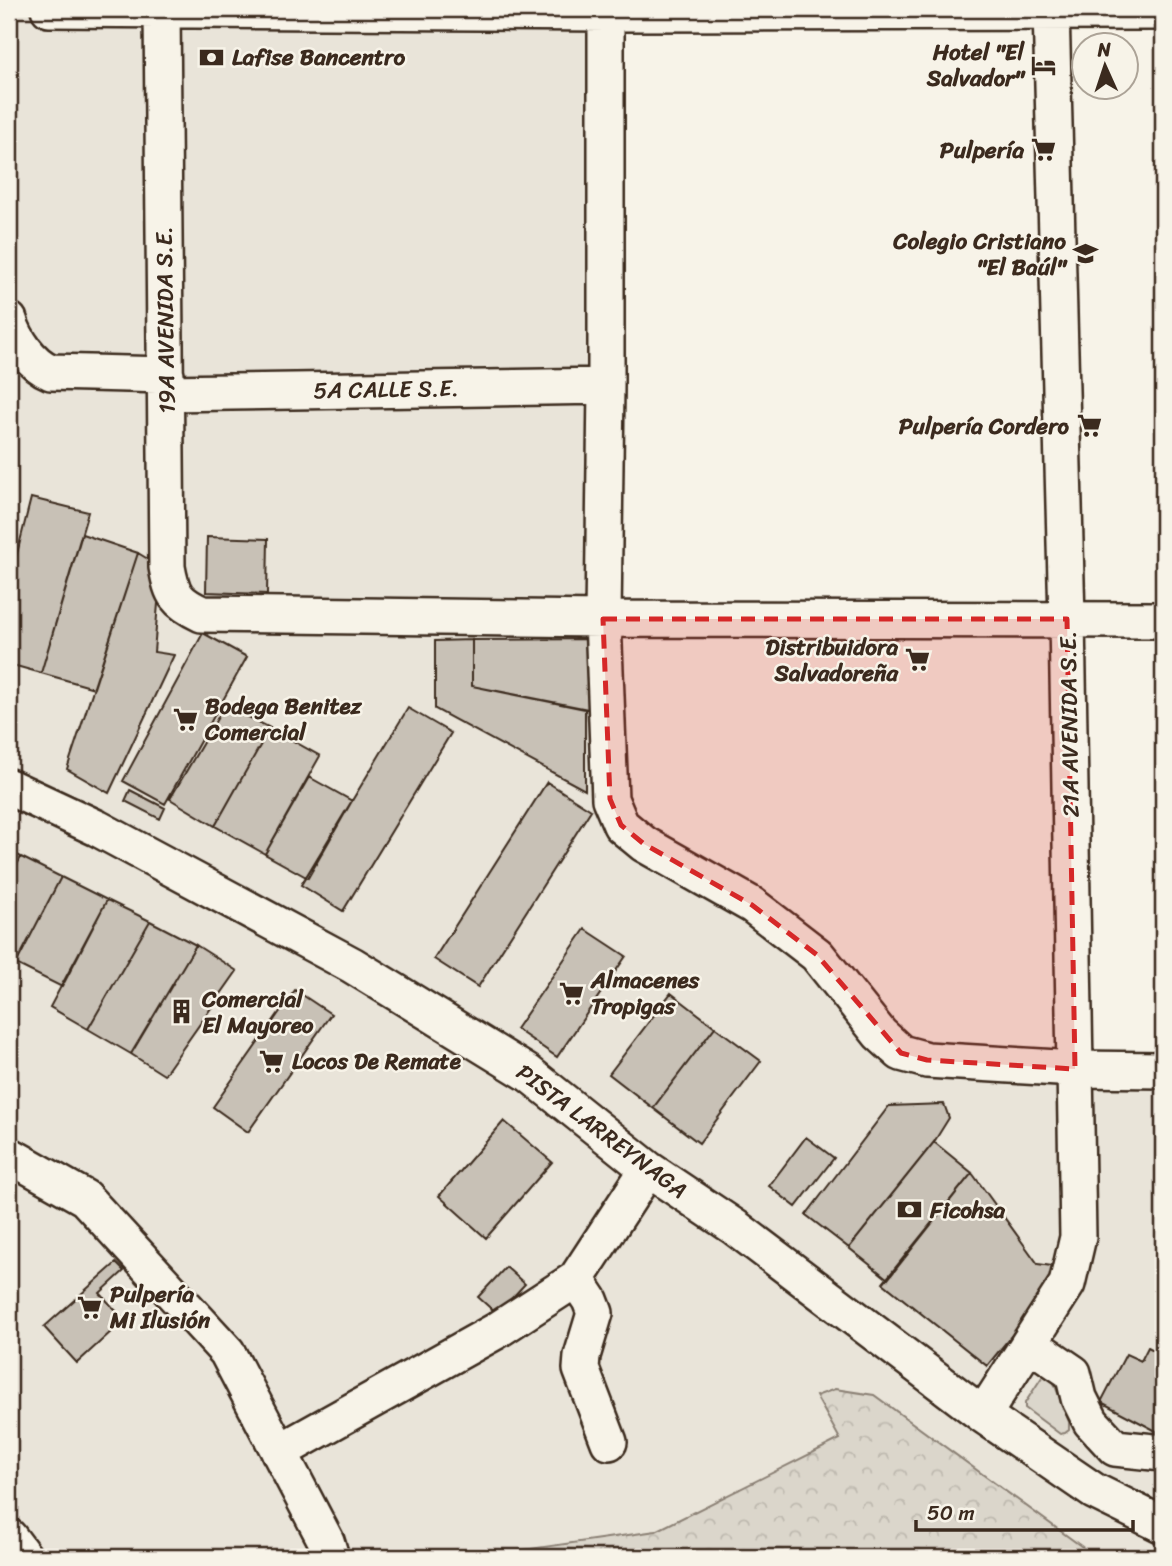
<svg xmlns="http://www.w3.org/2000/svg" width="1172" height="1566" viewBox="0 0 1172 1566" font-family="Sriracha,sans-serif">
  <defs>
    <pattern id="park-crowns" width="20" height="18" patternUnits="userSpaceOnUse" patternTransform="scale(1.75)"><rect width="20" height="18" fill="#dbd6cb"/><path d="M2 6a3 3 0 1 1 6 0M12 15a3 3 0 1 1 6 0" fill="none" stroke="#bdb8ae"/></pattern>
  </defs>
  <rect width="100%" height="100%" fill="#f7f3e8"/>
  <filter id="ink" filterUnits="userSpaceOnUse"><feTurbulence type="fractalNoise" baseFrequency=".0143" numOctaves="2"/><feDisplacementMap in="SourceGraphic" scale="14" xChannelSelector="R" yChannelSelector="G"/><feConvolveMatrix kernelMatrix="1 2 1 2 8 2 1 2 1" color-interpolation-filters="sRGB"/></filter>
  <g filter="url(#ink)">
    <!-- built -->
    <path fill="#e9e4d9" d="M9,9L606,13L610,799L752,905L901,1053L1163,1070V1557H9Z"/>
    <!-- green -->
    <path fill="#dbd6cb" stroke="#8b8074" stroke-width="2" d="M1044,1374L1052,1378L1069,1422V1430L1065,1433L1060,1434L1025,1408V1403Z"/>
    <!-- park -->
    <path fill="url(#park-crowns)" stroke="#8b8074" stroke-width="2" d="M835,1389L874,1395L1096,1557H503L502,1553L656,1531L840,1439L816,1396Z"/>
    <!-- building -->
    <path fill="#c8c1b6" stroke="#3b2a1e" stroke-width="2" d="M31,498L88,512L41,673L9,664V585Z
      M82,534L138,553L94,688L41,673Z
      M207,537L268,539L267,594L206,592Z
      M138,553L161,567L154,652L174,655L109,793L67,769Z
      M203,633L247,657L165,804L123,781Z
      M596,639L598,711L472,686V640Z
      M472,640V686L585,709V790L435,709V641Z
      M225,705L270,728L215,826L170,799Z
      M408,708L451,733L343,911L301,885Z
      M270,728L320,756L265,854L215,826Z
      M309,777L352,801L308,878L265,854Z
      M547,782L591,810L478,987L434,959Z
      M130,790L165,808L160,819L125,801Z
      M9,850L21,857L9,880Z
      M21,857L61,877L16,964L9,960V880Z
      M61,877L107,900L62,987L16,964Z
      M107,900L150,921L88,1029L50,1007Z
      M150,921L196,945L131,1054L88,1029Z
      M585,929L626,956L557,1057L516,1029Z
      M196,945L237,971L164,1075L131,1054Z
      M295,990L331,1014L248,1132L213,1107Z
      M671,993L715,1027L653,1108L609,1074Z
      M715,1027L761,1061L699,1143L653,1108Z
      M944,1104L949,1118L934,1142L849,1248L806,1215L889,1106Z
      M504,1121L552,1162L486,1238L439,1196Z
      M806,1137L834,1158L796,1207L769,1186Z
      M934,1142L972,1173L888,1279L849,1248Z
      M972,1173L1038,1264L1066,1268L987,1366L883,1283Z
      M116,1263L124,1271L100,1293L124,1320L77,1363L44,1327Z
      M506,1267L525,1284L497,1314L478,1297Z
      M1148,1347L1163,1355V1426L1160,1433L1101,1402L1126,1354L1141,1361Z"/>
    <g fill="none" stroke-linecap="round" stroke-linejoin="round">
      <defs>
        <path id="minor" d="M49,9L606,13L1163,12
          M162,9L167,567C172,595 176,602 202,614L603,619L1163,620
          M606,9V386L603,619L610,799L621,825L644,844L752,905L817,955L880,1034L901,1053L927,1060L1075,1069L1163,1070
          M9,320C15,340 31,364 51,372L166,375
          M166,393L606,386
          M9,787L97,828L352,965L528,1073L648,1169L736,1228L983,1415L1094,1491L1163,1525
          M9,1155L85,1198L227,1352L326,1541L331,1557
          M576,1279L590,1300L595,1313L582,1356L581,1369L609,1442
          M1029,1343L1073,1373L1079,1398L1091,1422L1115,1448L1163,1453
          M983,1415L1067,1284L1078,1237L1067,619L1051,9
          M279,1452L496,1331L576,1279L648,1169
          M9,1537L24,1557"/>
      </defs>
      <!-- minor casing -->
      <use href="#minor" stroke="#3b2a1e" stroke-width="40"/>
      <!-- minor -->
      <use href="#minor" stroke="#f7f3e8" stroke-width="35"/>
    </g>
  </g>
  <!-- marked area -->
  <path fill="#d62828" fill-opacity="0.2" stroke="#d62828" stroke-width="5" stroke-dasharray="14 9" stroke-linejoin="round" d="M603,619H1067L1075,1069L927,1060L901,1053L817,955L752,905L644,844L621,825L610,799Z"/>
  <!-- icons -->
  <defs>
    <symbol id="bank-bare" viewBox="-9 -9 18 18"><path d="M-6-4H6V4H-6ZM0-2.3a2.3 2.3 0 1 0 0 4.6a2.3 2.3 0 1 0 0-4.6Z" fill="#3b2a1e" stroke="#f7f3e8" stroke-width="2.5" paint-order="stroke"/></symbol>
    <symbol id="hotel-bare" viewBox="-9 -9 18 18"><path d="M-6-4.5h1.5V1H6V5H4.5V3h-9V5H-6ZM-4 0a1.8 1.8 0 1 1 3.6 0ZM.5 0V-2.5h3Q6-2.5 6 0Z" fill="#3b2a1e" stroke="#f7f3e8" stroke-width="2.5" paint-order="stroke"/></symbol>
    <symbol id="supermarket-bare" viewBox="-9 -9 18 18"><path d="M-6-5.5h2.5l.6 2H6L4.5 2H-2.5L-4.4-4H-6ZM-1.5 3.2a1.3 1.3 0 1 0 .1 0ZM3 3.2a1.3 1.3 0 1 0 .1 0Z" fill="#3b2a1e" stroke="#f7f3e8" stroke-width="2.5" paint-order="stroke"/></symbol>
    <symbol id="school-bare" viewBox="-9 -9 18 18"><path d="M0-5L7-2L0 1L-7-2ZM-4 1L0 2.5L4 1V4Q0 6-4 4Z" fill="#3b2a1e" stroke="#f7f3e8" stroke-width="2.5" paint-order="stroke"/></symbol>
    <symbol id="building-bare" viewBox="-9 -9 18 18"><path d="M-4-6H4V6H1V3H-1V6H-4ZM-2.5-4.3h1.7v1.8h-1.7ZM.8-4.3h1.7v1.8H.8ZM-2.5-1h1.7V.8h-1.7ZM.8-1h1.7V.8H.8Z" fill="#3b2a1e" stroke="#f7f3e8" stroke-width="2.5" paint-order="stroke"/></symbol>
  </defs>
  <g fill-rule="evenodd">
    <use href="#bank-bare" x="194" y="40" width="35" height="35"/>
    <use href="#hotel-bare" x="1026" y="48" width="35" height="35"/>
    <use href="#supermarket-bare" x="1026" y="132" width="35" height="35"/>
    <use href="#school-bare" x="1068" y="236" width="35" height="35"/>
    <use href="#supermarket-bare" x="1072" y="408" width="35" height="35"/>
    <use href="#supermarket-bare" x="900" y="642" width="35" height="35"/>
    <use href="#supermarket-bare" x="168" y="702" width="35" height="35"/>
    <use href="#supermarket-bare" x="554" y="976" width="35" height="35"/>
    <use href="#building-bare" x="164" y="994" width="35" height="35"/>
    <use href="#supermarket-bare" x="254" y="1044" width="35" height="35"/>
    <use href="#bank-bare" x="892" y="1192" width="35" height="35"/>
    <use href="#supermarket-bare" x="72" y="1290" width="35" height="35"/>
  </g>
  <g text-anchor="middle" stroke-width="5" stroke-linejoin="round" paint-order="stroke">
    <!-- poi labels -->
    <g font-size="23" font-weight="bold" fill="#3b2a1e" stroke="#f7f3e8" text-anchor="start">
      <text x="1024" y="60" text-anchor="end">Hotel "El<tspan x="1024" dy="26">Salvador"</tspan></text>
      <text x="232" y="65">Lafise Bancentro</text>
      <text x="1024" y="158" text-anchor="end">Pulpería</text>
      <text x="1066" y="249" text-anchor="end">Colegio Cristiano<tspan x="1066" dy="26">"El Baúl"</tspan></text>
      <text x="1069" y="434" text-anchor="end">Pulpería Cordero</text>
      <text x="898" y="655" text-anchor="end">Distribuidora<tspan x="898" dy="26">Salvadoreña</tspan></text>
      <text x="205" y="714">Bodega Benitez<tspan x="205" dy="26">Comercial</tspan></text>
      <text x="591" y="988">Almacenes<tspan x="591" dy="26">Tropigas</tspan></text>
      <text x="202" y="1007">Comercial<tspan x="202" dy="26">El Mayoreo</tspan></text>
      <text x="292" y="1069">Locos De Remate</text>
      <text x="930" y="1218">Ficohsa</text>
      <text x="110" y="1302">Pulpería<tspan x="110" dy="26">Mi Ilusión</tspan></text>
    </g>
    <!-- street labels -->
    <g font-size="23" fill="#3b2a1e" stroke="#f7f3e8">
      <text transform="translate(165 320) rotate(-91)" y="8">19A AVENIDA S.E.</text>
      <text transform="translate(386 389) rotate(-1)" y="8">5A CALLE S.E.</text>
      <text transform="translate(1069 724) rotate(-91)" y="8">21A AVENIDA S.E.</text>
      <text transform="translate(602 1131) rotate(37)" y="8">PISTA LARREYNAGA</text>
    </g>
  </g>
  <!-- margin -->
  <rect width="1172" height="1566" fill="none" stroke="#f7f3e8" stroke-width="35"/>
  <rect x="18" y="18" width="1137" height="1531" fill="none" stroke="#3b2a1e" stroke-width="2.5" filter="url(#ink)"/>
  <!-- north arrow -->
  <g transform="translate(1105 66) rotate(357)"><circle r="33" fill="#f7f3e8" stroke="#aca397" stroke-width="2"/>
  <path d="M0-5L12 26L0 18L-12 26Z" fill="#3b2a1e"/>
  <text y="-10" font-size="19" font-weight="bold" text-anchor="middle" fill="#3b2a1e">N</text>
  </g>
  <!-- scale -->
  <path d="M916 1520v10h217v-10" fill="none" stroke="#3b2a1e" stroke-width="3.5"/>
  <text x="927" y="1520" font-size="21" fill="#3b2a1e" stroke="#f7f3e8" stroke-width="5" paint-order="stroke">50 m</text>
</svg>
